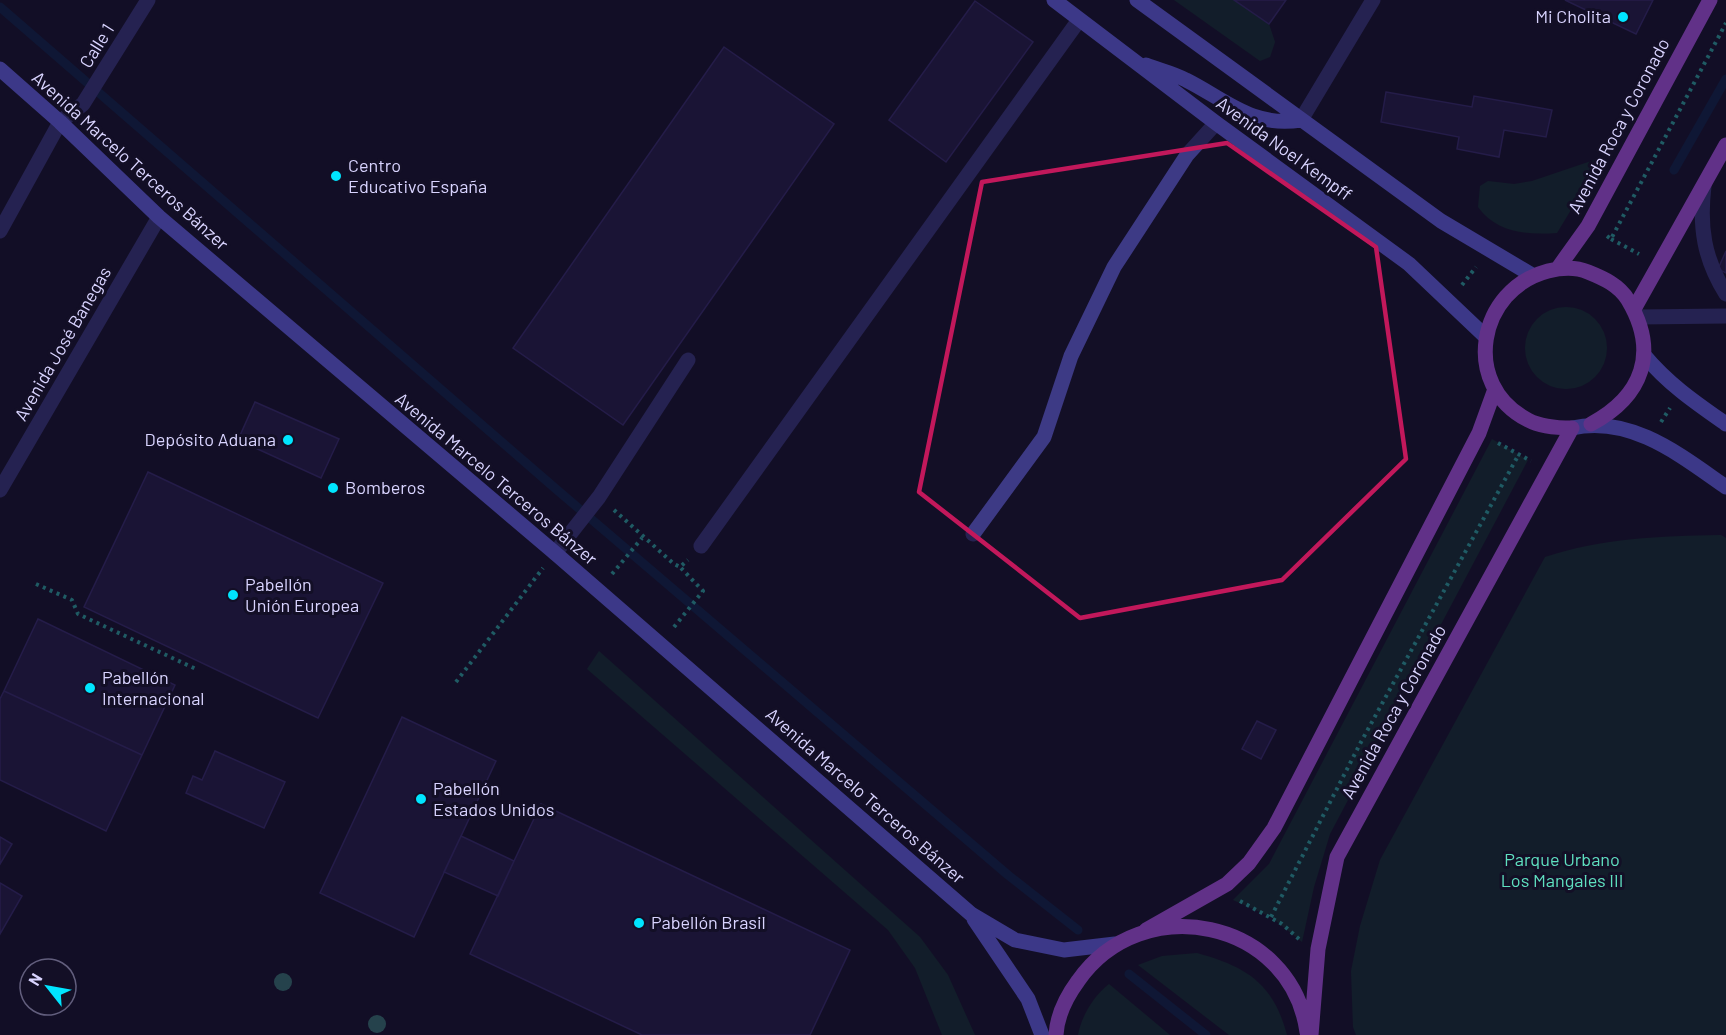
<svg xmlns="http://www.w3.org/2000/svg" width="1726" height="1035" viewBox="0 0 1726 1035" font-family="Barlow,sans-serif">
  <rect width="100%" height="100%" fill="#130f26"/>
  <!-- green -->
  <path fill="#12302f" d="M1174,0H1234L1269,24L1275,42L1270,57L1260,61Z
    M1603,157L1557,233C1526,235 1497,233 1478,207L1480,186L1488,181L1514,184L1532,181Z
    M1525 348a41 41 0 1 1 82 0a41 41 0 1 1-82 0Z
    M1492,439L1528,460L1330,834L1314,887L1302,942L1271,917L1233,900L1269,864Z
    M1721,535L1726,538V1035H1356L1353,1027L1351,971L1360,926L1380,860L1545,557C1602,538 1661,536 1721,535Z
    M599,651L920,937L948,975L975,1035H942L915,968L888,930L587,669Z
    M1197,953C1247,967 1273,983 1287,1035H1229L1138,965L1162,956Z
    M1109,984L1170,1035H1078C1082,1015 1093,997 1109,984Z"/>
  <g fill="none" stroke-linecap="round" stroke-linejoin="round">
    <!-- stream -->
    <path stroke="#0c2248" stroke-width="9" d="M0,7L556,489L1008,875L1078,930
      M1674,170L1726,79
      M1129,974L1206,1035"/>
  </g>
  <!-- building -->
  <path fill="#241b47" stroke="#3b2d73" stroke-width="1.5" d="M1234,0H1286L1269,24Z
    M1565,0H1653L1636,34Z
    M975,1L1033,42L946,162L889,120Z
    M724,47L834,124L623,425L513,348Z
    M1386,92L1472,107L1474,96L1552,110L1546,137L1504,130L1499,157L1457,149L1459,137L1381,122Z
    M1726,251V273L1718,269Z
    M255,402L339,439L321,478L238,440Z
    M148,472L383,583L318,718L84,607Z
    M38,619L175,685L142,755L4,691Z
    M4,691L142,755L106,831L0,780V699Z
    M402,717L496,761L414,937L320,893Z
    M1257,721L1276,730L1261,759L1242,749Z
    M215,751L285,782L264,828L186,793L193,776L202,780Z
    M541,804L850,950L810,1035H642L470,954Z
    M461,836L514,861L498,896L444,872Z
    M0,837L12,844L0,864Z
    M0,883L22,896L0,934Z"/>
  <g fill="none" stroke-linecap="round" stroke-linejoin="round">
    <!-- path -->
    <path stroke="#2fb8b0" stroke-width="4" stroke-dasharray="3 4.5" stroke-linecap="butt" d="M1607,236L1611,239L1726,23
      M1611,239L1639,254
      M1462,285L1476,267
      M1661,422L1670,408
      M1498,443L1531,461
      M614,510L674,564L680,567L688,560
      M612,574L642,538
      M36,584L72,600L78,614L196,669
      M674,627L703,591L680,567
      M456,682L543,568
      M1240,901L1282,924L1299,939
      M1271,917L1361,742L1519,454"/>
    <!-- lane -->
    <path stroke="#3d3a85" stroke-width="15" d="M1704,186C1699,227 1704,259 1726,294
      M1638,317L1726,316
      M973,534L1044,437L1071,356L1114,267L1187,155L1216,123
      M555,553L599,497L688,360"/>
    <!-- street -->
    <path stroke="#3d3a85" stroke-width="15" d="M1301,120L1373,0
      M0,231L60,122L83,104L148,0
      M0,490L159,217
      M701,546L1079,20"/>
    <!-- secondary -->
    <path stroke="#6f6bff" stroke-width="15" d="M1054,0L1216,123L1409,264L1486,337
      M1137,0L1441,221L1532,275
      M1146,65C1159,70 1173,73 1186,80C1226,100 1252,128 1301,120
      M0,69L60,122L159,217L555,553L971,914L1015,940L1064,950L1115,944
      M1644,355C1668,384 1696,403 1726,424
      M1572,428C1631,415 1680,455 1726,487
      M974,919L1028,999L1042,1035"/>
    <!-- primary -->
    <path stroke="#c25bff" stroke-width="15" d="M1558,268L1588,226L1710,0
      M1634,309L1726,145
      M1146,930L1227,884L1249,863L1274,828L1479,433L1495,389
      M1056,1035C1057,1016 1067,996 1078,981C1142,889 1291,919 1307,1032
      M1311,1035L1318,949L1337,857L1572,428C1557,428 1541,427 1528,420C1460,385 1478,289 1548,271C1560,268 1576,267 1588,272C1603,278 1619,285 1628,300C1659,352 1643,396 1591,424"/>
  </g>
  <!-- trees -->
  <g fill="#3d827b">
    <circle cx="283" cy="982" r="9"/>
    <circle cx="377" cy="1024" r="9"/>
  </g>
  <!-- marked area -->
  <path d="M0 0H1726V1035H0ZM1227,143L1376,247L1406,459L1282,580L1080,618L919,492L982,182Z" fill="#130f26" fill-opacity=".55" fill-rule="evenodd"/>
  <path fill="none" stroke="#c2185b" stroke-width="4.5" stroke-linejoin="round" d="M1227,143L1376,247L1406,459L1282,580L1080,618L919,492L982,182Z"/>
  <!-- markers -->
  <g fill="#00e5ff" stroke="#130f26" stroke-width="2">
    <circle cx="1623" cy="17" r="6"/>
    <circle cx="336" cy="176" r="6"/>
    <circle cx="288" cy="440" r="6"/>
    <circle cx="333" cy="488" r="6"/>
    <circle cx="233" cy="595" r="6"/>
    <circle cx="90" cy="688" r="6"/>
    <circle cx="421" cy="799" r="6"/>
    <circle cx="639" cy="923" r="6"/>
  </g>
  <g text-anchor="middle" stroke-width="6" stroke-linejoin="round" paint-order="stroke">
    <!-- poi labels -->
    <g font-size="18" fill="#d9d4ff" stroke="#130f26" text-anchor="start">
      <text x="1611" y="23" text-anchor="end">Mi Cholita</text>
      <text x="348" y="172">Centro<tspan x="348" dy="21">Educativo España</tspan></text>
      <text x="276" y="446" text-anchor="end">Depósito Aduana</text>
      <text x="345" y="494">Bomberos</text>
      <text x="245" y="591">Pabellón<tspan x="245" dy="21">Unión Europea</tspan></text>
      <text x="102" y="684">Pabellón<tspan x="102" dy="21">Internacional</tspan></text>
      <text x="433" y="795">Pabellón<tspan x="433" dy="21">Estados Unidos</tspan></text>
      <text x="651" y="929">Pabellón Brasil</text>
    </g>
    <!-- street labels -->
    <g font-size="18" fill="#d9d4ff" stroke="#130f26">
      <text transform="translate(97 46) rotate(-58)" y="6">Calle 1</text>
      <text transform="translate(1619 126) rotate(-62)" y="6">Avenida Roca y Coronado</text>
      <text transform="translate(1284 149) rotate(36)" y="6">Avenida Noel Kempff</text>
      <text transform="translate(130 161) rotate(42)" y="6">Avenida Marcelo Terceros Bánzer</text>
      <text transform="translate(63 344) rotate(-60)" y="6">Avenida José Banegas</text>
      <text transform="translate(496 479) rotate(40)" y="6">Avenida Marcelo Terceros Bánzer</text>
      <text transform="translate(1394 712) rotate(-61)" y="6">Avenida Roca y Coronado</text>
      <text transform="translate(865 796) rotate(41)" y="6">Avenida Marcelo Terceros Bánzer</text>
    </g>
    <!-- park labels -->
    <g font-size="18" fill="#5fe0c0" stroke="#130f26">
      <text x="1562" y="866">Parque Urbano<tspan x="1562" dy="21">Los Mangales III</tspan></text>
    </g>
  </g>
  <!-- north arrow -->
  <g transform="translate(48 987) rotate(301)"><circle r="28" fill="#130f26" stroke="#625e7d" stroke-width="1.5"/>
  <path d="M0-4.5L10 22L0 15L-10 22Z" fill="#00e5ff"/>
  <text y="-9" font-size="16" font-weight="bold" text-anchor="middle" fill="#d9d4ff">N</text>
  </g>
</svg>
